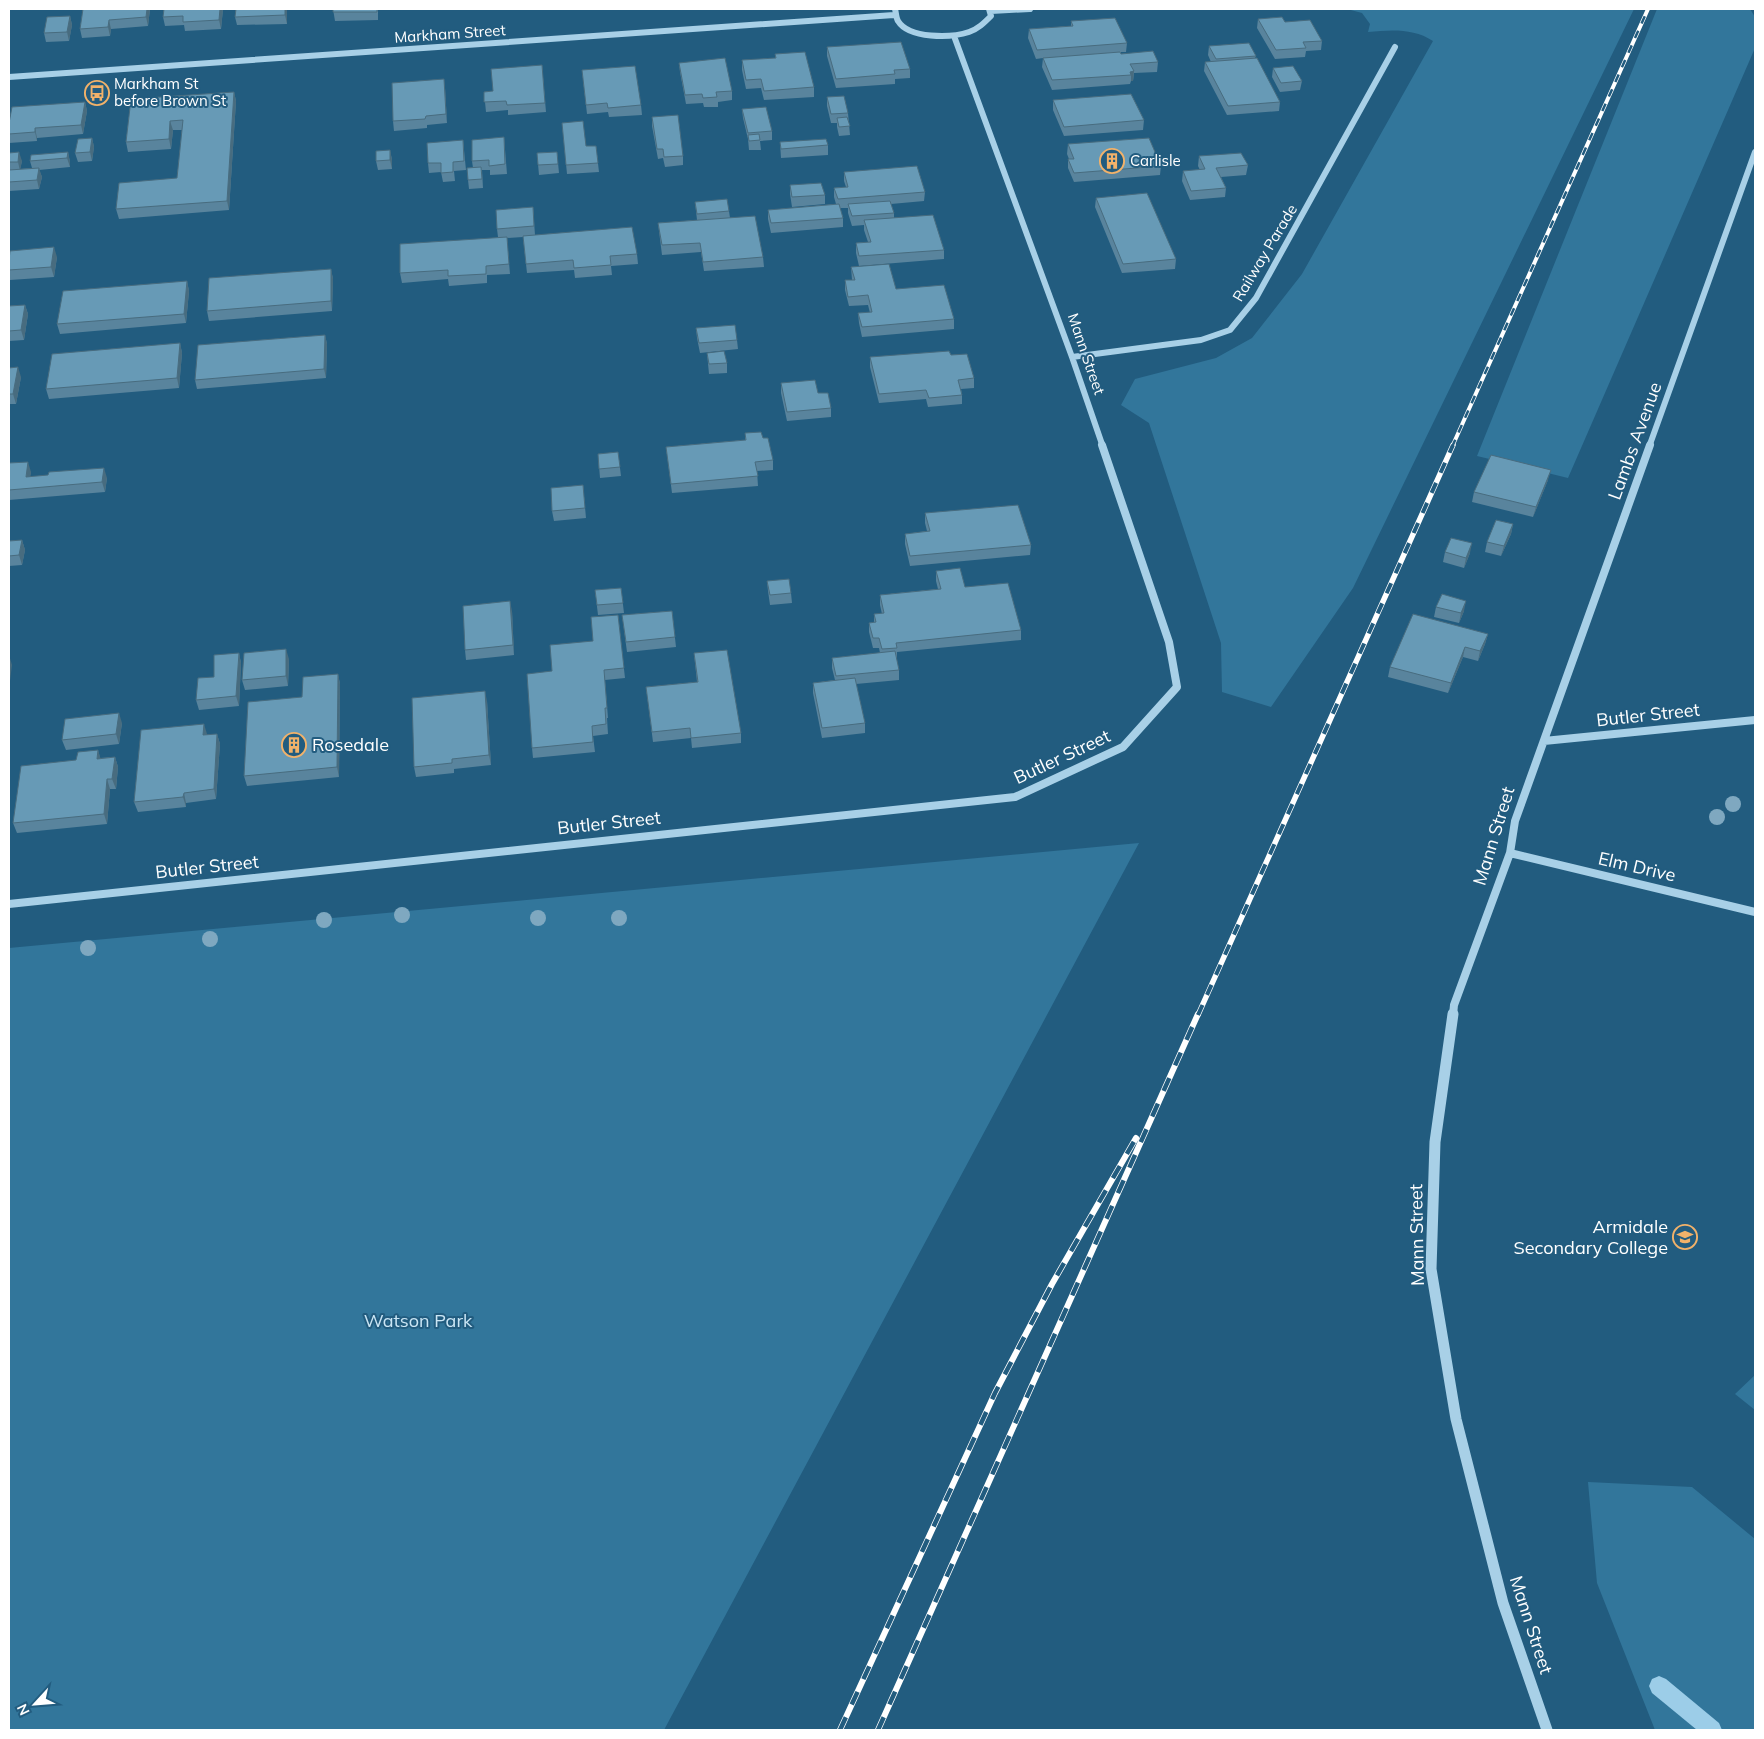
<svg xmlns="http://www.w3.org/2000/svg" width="1764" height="1739" viewBox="0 0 1764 1739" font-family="Mulish,sans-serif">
  <rect width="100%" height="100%" fill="#225c7f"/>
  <!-- green -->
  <path fill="#32769b" d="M1347,9H1634L1353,588L1271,707L1222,692L1221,643L1149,423L1121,405L1135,379L1216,358L1252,338L1302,274L1433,41C1413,28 1391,30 1368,32L1370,24L1362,13Z
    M1657,9H1750L1755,17V48L1568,478L1477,456Z
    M1139,843L664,1730H9V948Z
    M1755,1375V1410L1735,1394Z
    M1588,1482L1692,1487L1755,1539V1730H1655L1597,1583Z"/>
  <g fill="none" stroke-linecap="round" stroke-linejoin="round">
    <!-- stream -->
    <path fill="#9ccde8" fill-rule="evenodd" d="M1659,1676L1666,1679L1719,1723L1722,1730H1697L1652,1693L1649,1686L1652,1679Z"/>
    <!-- minor-far2 -->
    <path stroke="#a8d0e7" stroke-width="6" d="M895,9C896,12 896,18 898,21C909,39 951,38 969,32C978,29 984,23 991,16L989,9
      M991,11L1030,9
      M954,36L1072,357L1103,447
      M9,77L894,15
      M1072,357L1201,340L1230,330L1256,298L1395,47
      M1649,447L1755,152"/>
    <!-- minor-far1 -->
    <path stroke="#a8d0e7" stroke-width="8" d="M1544,741L1755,720
      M1510,853L1755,912
      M9,904L1015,797L1123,747L1177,687L1169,642L1102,445
      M1453,1015L1454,1005L1510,853L1515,821L1650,445"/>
    <!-- minor -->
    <path stroke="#a8d0e7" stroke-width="11" d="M1453,1014L1435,1142L1431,1269L1456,1419L1503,1603L1547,1730"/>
    <defs>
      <path id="rail-far2" d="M1452,447L1648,9"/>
      <path id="rail-far1" d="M1198,1015L1453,445"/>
      <path id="rail" d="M840,1730L995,1393L1052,1284L1136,1138
        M878,1730L1198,1014"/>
    </defs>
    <!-- rail-far2 casing -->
    <use href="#rail-far2" stroke="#fff" stroke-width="4"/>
    <!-- rail-far1 casing -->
    <use href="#rail-far1" stroke="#fff" stroke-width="5.5"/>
    <!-- rail casing -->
    <use href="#rail" stroke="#fff" stroke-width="6"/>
    <!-- rail-far2 -->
    <use href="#rail-far2" stroke="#225c7f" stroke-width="2.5" stroke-dasharray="8" stroke-linecap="butt"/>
    <!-- rail-far1 -->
    <use href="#rail-far1" stroke="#225c7f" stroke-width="4" stroke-dasharray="11" stroke-linecap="butt"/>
    <!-- rail -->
    <use href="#rail" stroke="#225c7f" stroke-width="4.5" stroke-dasharray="14" stroke-linecap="butt"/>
  </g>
  <!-- trees -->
  <g fill="#7fa8c0">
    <circle cx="1733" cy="804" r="8"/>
    <circle cx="1717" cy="817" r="8"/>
    <circle cx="402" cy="915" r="8"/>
    <circle cx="538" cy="918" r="8"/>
    <circle cx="619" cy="918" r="8"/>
    <circle cx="324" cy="920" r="8"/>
    <circle cx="210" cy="939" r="8"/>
    <circle cx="88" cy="948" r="8"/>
  </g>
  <!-- wall -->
  <path fill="#59849d" d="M83,9H150L148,26L111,29L110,36L82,38L80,29Z
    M164,9H223L221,29L185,31L184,25L165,26L163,17Z
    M236,9H287V24L237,25L235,17Z
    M333,9H378V20L335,21Z
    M70,16L72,25L69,41L46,42L44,33Z
    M1258,19L1285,22L1322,41L1321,50L1306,51L1305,57L1275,59L1257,28Z
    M1071,21L1127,43L1126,52H1121V54L1158,62L1157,72L1134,73L1133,81H1131L1130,84L1052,90L1042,67L1043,58L1036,59L1028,38L1029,29L1071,26Z
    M1209,46L1256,56L1255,58L1280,102L1279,111L1227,115L1204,71L1205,62H1211L1208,55Z
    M827,47L910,69V78L895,79V84L836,88L827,56Z
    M775,54L814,87V97L764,100L761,88L746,89L742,70V60L775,58Z
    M679,63L732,91V100L718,102V107H704L703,103L686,104L680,72Z
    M542,65L546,112L508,115V110L486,112L484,92L493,91Z
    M1273,68L1302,81L1300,90L1280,92L1272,77Z
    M582,70L641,105L642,115L609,117L608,112L587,114Z
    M445,88L447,123L427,125V128L394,131L393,121Z
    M234,92L236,101L229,210L119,219L116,209L177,178L182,130H173L171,149L128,152L126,142L131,99Z
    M827,97L848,113L850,135L839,136L837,127V123H831L827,106Z
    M1053,100L1144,120L1143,130L1064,136L1053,110Z
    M85,102L87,111L83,134L37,138V141L9,143V123Z
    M742,109L772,131V140L760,141L761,150H749L748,139L743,118Z
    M652,117L683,156V165L665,167L663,158L658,159L652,126Z
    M562,123L586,146H596L599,172L567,174Z
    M504,137L507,174L490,175V170H482L483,188L469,189L468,180L473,168L472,161Z
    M92,138L94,147L92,161L78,162L75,153Z
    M463,140L466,170L454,171L455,181L443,182L441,172L429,173L428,163Z
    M780,142L828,145V155L781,158Z
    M1068,144L1161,166L1160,175L1074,182L1068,168V159H1069L1067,154Z
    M390,150L392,160V169L378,170L376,161Z
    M68,152L70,162V167L39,170L42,177L39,189L9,191V153L22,161L20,169L32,168L30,161Z
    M557,152L559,173L539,175L537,153Z
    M1199,156L1248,165L1246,175L1221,177L1226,188L1225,197L1190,200L1182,181L1183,171L1200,170L1198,166Z
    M844,172L925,192L924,201L891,204L894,213V218L944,250V259L859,266L856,253V243L868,242L864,230V225L852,226L848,213V208H840L843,218V227L771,233L768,219V210L836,204L834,197V188L846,187L844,181Z
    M790,185L825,195V204L792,207L790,194Z
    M1096,198L1176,259L1175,269L1122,273L1095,207Z
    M695,202L729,211L730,218L763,257L764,267L704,271L701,252L662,255L658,223L697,220Z
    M533,207L535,235L637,254L638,264L611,266L612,275L575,278L574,270L527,273L523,237L507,238L510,274L487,275V283L449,286L448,279L402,283L400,273L498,237L497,229Z
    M57,257L54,277L10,280L9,277V260Z
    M851,267L896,289L954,319V329L862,337L859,323L858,313H870L868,305L849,306L845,290V280H852Z
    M331,269L333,279L332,311L209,321L207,311Z
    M187,281L189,291L186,323L60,334L57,324Z
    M25,305L28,314L24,340L9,341V306Z
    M696,328L737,340L738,349L700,353L697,338Z
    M325,335L327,344L326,378L197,389L195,380Z
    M180,343L182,353L179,388L49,399L46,389Z
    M707,353L727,363V373L709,374Z
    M951,355L974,378V388L961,389L962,395V404L928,407L926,399L879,403L870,367V357Z
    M9,368L21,377L16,404H9Z
    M781,383L818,393L831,408V417L787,421L781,393Z
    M745,433L763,438L773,460V470L757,471L758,486L672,493L666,447L745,440Z
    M618,452L621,476L600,478L598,454Z
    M9,463L31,472L30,476L107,478L105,492L9,500Z
    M1548,480L1533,517L1472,502L1474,492Z
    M583,485L586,518L554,521L552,511Z
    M925,513L1031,545L1030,555L910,566L905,544V534L927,531L925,523Z
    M1513,524L1511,534L1501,556L1485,552L1487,542Z
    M22,540L25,550L22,565L9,566V541Z
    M1445,552L1470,553L1464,568L1443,562Z
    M936,571L965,587L1021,630V640L897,652V658H896L899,670V680L856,684L865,723V733L822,738L813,693V683L835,680L832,668V658L880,653L879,648H873L869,632V623L874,622V614H882L880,605V595L938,589L936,581Z
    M767,581L791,593L792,603L770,605L768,591Z
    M621,588L624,613L598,615L595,590Z
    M1436,607L1464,611L1459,623L1434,617Z
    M512,611L514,655L466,660L465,650Z
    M672,611L676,647L627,652L622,615Z
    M618,615L625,678L605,680L608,718H607L608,734L593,736L595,752L533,758L532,748L552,671L593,641Z
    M1488,634L1485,644L1478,661L1463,657L1448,693L1388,677L1390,667Z
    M239,653L241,663L239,706L199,710L196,700L214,677Z
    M694,653L741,733V743L692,748L691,738L653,742L646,687L697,682Z
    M289,659L288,686L245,690L242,680Z
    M338,674L340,684L339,777L247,786L244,776L302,697Z
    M487,701L491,765L454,769V773L416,777L414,767Z
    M122,723L119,744L66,750L62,740Z
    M217,734L220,744L216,799L186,803V807L138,812L134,802L207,735Z
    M98,750L100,758L115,757L118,767L116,789H110L107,824L17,833L13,823L76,760Z"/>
  <!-- shaded-wall -->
  <path fill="#486c7f" d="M147,9H150L148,26L146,17Z
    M220,9H223L221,29L219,20Z
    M285,9H287V24L285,15Z
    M70,16L72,25L69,41L67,32Z
    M109,20L111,29L110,36L108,27Z
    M1134,71L1133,81H1131V75L1130,72Z
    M444,79L445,88L447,123L446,114Z
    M234,92L236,101L229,210L227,201Z
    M85,102L87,111L83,134L81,125Z
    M170,121L173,130L171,149L169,139Z
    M35,128L37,138V141L35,132Z
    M92,138L94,147L92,161L90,152Z
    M390,150L392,160V169L390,160Z
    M19,152L22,161L20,171L18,162Z
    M68,152L70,162V167L67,158Z
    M39,168L42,177L39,189L37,180Z
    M54,247L57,257L54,277L51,267Z
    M331,269L333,279L332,311L331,301Z
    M187,281L189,291L186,323L184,314Z
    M25,305L28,314L24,340L21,330Z
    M325,335L327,344L326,378L324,369Z
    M180,343L182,353L179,388L177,378Z
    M18,367L21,377L16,404L13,394Z
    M28,462L31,472L29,487L26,477Z
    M104,468L107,478L105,492L102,482Z
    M1551,470L1548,480L1533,517L1536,507Z
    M1513,524L1511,534L1501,556L1504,546Z
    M22,540L25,550L22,565L19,555Z
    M1472,543L1470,553L1464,568L1466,558Z
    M510,601L512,611L514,655L513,645Z
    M1466,601L1464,611L1459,623L1461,613Z
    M1488,634L1485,644L1478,661L1480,651Z
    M1465,647L1463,657L1448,693L1451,683Z
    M286,649L289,659L288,686L286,676Z
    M239,653L241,663L239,706L236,696Z
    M9,655L12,665L9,689Z
    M338,674L340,684L339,777L337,767Z
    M485,691L487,701L491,765L489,755Z
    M119,713L122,723L119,744L116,734Z
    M204,724L207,734L206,745L203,735Z
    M217,734L220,744L216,799L214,789Z
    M98,750L101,760L97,759Z
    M115,757L118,767L116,789L112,779Z
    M107,779L110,789L107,824L104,814Z
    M184,793L186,803V807L183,797Z"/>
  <!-- building -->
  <path fill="#679ab6" stroke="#486c7f" d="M83,9H147L146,17L109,20L108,27L80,29Z
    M164,9H220L219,20L183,22V16L163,17Z
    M236,9H285V15L235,17Z
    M333,9H377V12H333Z
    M70,16L67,32L44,33L47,17Z
    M1282,17L1285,22L1310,20L1322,41L1303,42L1306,48L1276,50L1258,19Z
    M1115,18L1127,43L1037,50L1029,29L1073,26L1071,21Z
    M901,42L910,69L894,70L895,74L836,79L827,47Z
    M1249,43L1256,56L1216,59L1209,46Z
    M1153,51L1158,62L1130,64L1134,71L1130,72L1131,75L1052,80L1043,58L1120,52L1121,54Z
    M805,52L814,87L764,91L761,79L746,80L742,60L776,58L775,54Z
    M725,58L732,91L716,92L717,97L703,98L702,94L685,95L679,63Z
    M1257,58L1280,102L1228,106L1205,62Z
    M542,65L545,103L507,105L506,101L484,102V92L493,91L491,69Z
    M635,66L641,105L608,108L607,103L586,105L582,70Z
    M1293,66L1302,81L1281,83L1273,68Z
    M444,79L446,114L426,116L425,119L393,121L392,83Z
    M234,92L227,201L116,209L119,183L177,178L183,120L170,121L169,139L126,142L131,99Z
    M1131,94L1144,120L1064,127L1053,100Z
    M844,96L848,113L831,114L827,97Z
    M85,102L81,125L35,128V132L9,134V123L12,107Z
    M766,107L772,131L748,133L742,109Z
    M678,115L683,156L664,157L663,149H657L652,117Z
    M847,117L850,126L839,127L837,118Z
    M583,121L586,146H596L598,163L566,165L562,123Z
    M759,134L760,140L749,141L748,135Z
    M504,137L505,164L489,166V160L472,161V140Z
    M92,138L90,152L75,153L78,139Z
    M1149,138L1161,166L1074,173L1068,159H1074L1068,144Z
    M826,139L828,145L781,149L780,142Z
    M463,140L464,161L453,162V172L441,173V163H428L427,143Z
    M390,150V160L376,161V151Z
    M19,152L18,162H9V153Z
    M68,152L67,158L30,161L31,155Z
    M557,152L558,164L538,165L537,153Z
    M1241,153L1248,165L1216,168L1226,188L1191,191L1183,171L1205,169L1199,156Z
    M917,166L925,192L838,199L834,188L848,187L844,172Z
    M481,167L482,179L468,180L467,168Z
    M39,168L37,180L9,182V170Z
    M821,183L825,195L792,197L790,185Z
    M1147,193L1176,259L1123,264L1096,198Z
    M727,199L729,211L697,214L695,202Z
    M890,201L894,213L852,216L848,204Z
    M839,204L843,218L771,223L768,210Z
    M533,207L534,226L497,229L496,210Z
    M933,215L944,250L859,256L856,243L871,242L864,220Z
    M755,216L763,257L703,262L700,243L662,245L658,223Z
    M632,227L637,254L610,256L611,265L574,268L573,260L526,264L523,236Z
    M507,237L509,264L486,266V274L448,276V270L400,273V244Z
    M54,247L51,267L9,270V260L10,251Z
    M889,264L896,289L944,285L954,319L862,327L858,313L872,312L868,295L848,297L845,280H855L851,267Z
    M331,269V301L207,311L209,278Z
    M187,281L184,314L57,324L63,291Z
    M25,305L21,330L9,331V306Z
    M735,325L737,340L699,343L696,328Z
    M325,335L324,369L195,380L198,345Z
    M180,343L177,378L46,389L52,354Z
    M724,351L727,363L709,364L707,353Z
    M949,351L951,355L967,354L974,378L958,380L962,395L929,398L926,390L879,394L870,357Z
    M18,367L13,394H9V368Z
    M815,380L818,393H828L831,408L787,412L781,383Z
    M761,432L763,438H768L773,460L755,462L758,476L671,484L666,447L746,440L745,433Z
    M618,452L620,467L599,469L598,454Z
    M1491,455L1551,470L1536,507L1474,492Z
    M28,462L26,477L48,475L49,472L104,468L102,482L9,490V463Z
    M583,485L585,508L552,511L551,488Z
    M1018,505L1031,545L910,556L905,534L930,531L925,513Z
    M1496,520L1513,524L1504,546L1487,542Z
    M1451,538L1472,543L1466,558L1445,552Z
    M22,540L19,555L9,556V541Z
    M960,568L965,587L1008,583L1021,630L896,643L897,648L882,649L879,638H873L869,623L876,622L874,614L884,613L880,595L941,589L936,571Z
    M789,579L791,593L770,595L767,581Z
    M621,588L623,603L597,605L595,590Z
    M1442,594L1466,601L1461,613L1436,607Z
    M510,601L513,645L465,650L463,606Z
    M672,611L675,637L626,642L622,615Z
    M1413,614L1488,634L1480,651L1465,647L1451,683L1390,667Z
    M618,615L624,668L604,670L607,708H605L606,724L592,726L593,742L532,748L527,674L552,671L550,645L593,641L591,617Z
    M286,649V676L242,680L244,653Z
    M727,650L741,733L691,738L690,728L652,732L646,687L698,682L694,653Z
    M895,651L899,670L836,676L832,658Z
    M239,653L236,696L196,700L198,678L214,677V655Z
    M338,674L337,767L244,776L248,702L302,697L303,677Z
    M855,678L865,723L822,728L813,683Z
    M485,691L489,755L452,759V763L414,767L412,698Z
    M119,713L116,734L62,740L65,719Z
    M204,724L203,735L217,734L214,789L184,793L183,797L134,802L141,730Z
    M98,750L97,759L115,757L112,779H107L104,814L13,823L21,766L76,760L78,752Z"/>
  <!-- icons -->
  <defs>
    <symbol id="bus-ring" viewBox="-11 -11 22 22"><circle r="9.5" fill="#225c7f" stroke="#f2b26a" stroke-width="1.5"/><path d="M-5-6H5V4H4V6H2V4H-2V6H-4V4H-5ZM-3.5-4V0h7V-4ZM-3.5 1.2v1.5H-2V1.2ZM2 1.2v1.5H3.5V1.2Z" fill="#f2b26a"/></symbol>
    <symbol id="building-ring" viewBox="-11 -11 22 22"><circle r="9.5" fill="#225c7f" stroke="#f2b26a" stroke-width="1.5"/><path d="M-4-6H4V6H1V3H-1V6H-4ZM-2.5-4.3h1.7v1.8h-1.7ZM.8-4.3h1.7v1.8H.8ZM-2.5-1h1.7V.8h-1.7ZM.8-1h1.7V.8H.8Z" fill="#f2b26a"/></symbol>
    <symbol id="school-ring" viewBox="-11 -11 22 22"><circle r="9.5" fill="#225c7f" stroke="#f2b26a" stroke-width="1.5"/><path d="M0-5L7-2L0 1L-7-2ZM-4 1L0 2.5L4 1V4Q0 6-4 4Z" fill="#f2b26a"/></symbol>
  </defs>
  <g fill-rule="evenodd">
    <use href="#bus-ring" x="83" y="79" width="28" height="28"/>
    <use href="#building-ring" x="1098" y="147" width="28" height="28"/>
    <use href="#building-ring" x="280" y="731" width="28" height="28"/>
    <use href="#school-ring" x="1671" y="1223" width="28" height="28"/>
  </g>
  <g text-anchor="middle" stroke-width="4" stroke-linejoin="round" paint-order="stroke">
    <!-- far-street labels -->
    <g font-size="15" fill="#fff" stroke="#225c7f">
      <text transform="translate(450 34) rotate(-4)" y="5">Markham Street</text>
      <text transform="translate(1265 253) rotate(-59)" y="5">Railway Parade</text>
      <text transform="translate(1086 354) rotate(71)" y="5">Mann Street</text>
    </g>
    <!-- far-poi labels -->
    <g font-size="15" fill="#fff" stroke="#225c7f" text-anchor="start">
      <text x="114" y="89">Markham St<tspan x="114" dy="17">before Brown St</tspan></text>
      <text x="1130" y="166">Carlisle</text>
    </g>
    <!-- street labels -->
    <g font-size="18" fill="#fff" stroke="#225c7f">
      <text transform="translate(1635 441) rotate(-70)" y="6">Lambs Avenue</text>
      <text transform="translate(1648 715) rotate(-6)" y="6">Butler Street</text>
      <text transform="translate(1062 757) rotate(-25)" y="6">Butler Street</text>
      <text transform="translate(609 823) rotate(-6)" y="6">Butler Street</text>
      <text transform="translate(1494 836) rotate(-73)" y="6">Mann Street</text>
      <text transform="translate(207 867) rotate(-6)" y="6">Butler Street</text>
      <text transform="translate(1637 867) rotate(13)" y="6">Elm Drive</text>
      <text transform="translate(1417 1235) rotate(-91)" y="6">Mann Street</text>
      <text transform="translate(1531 1625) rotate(72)" y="6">Mann Street</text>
    </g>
    <!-- poi labels -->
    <g font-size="18" fill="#fff" stroke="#225c7f" text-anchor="start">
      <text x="312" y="751">Rosedale</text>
      <text x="1668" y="1233" text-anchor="end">Armidale<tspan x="1668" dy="21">Secondary College</tspan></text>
    </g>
    <!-- park labels -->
    <g font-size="18" fill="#cbe6f5" stroke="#225c7f">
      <text x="418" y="1327">Watson Park</text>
    </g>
  </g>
  <!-- border -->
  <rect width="1764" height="1739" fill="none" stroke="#ffffff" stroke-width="20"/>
  <!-- north arrow -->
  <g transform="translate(35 1704) rotate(244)" stroke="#225c7f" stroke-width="4" paint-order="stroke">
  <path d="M0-4L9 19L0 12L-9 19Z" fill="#ffffff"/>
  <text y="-8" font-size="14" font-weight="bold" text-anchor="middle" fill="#ffffff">N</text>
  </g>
</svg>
